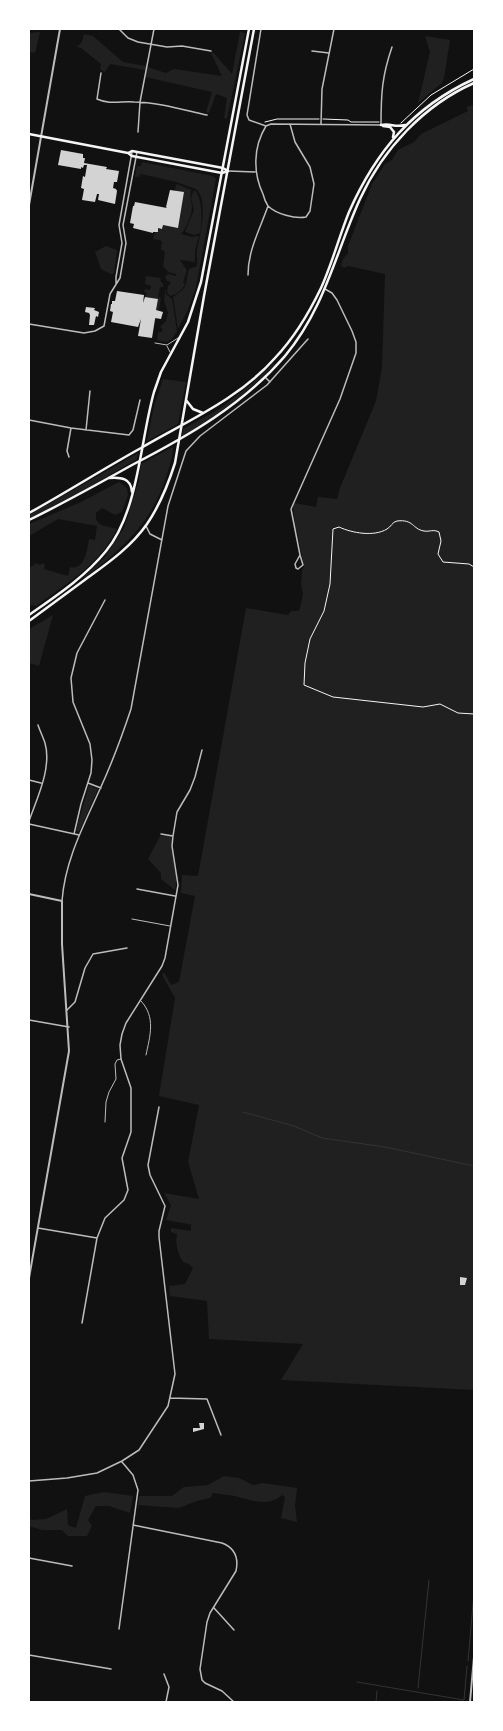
<svg xmlns="http://www.w3.org/2000/svg" width="503" height="1731" viewBox="0 0 503 1731" font-family="'Zilla Slab',serif">
  <rect width="100%" height="100%" fill="#111"/>
  <!-- green -->
  <path fill="#202020" d="M40,32L35,53L29,52V33Z
    M240,32L245,33L227,119L224,118L227,98L216,94L209,113L206,112L212,92L145,77L147,67L166,73L174,69L222,76L211,53L213,52L232,74Z
    M84,34L93,36L123,62L146,66L145,70L110,64L105,72L100,69L101,64L81,48L77,47L82,42Z
    M425,36L450,40L444,78L442,83L418,103L430,52Z
    M474,105V1390L281,1380L303,1344L209,1339L207,1301L170,1296L169,1286L185,1284L193,1268L189,1264L183,1262C178,1253 175,1245 177,1234L171,1232V1228L191,1231V1225H193L166,1220L171,1205L164,1193L199,1199L188,1162L199,1105L159,1096L175,998L162,975L164,972L171,985L179,982L195,896L181,893L182,875L198,876L246,608L288,615L291,611H298L300,608L303,594L301,584L302,571L304,566L297,532L293,526L295,523L293,506L295,503L316,507L318,497L337,499L340,488L376,401L382,367L385,274L348,266L344,268L341,266C342,261 343,257 348,254V246L372,184L385,164L392,160L398,150L414,142L421,134L468,111L466,107Z
    M142,162L213,176L216,179L196,287L187,312L178,329L173,297C190,286 184,286 189,269L197,266C198,261 196,256 197,250C200,235 209,200 196,189L176,182L141,174L138,175L144,176L135,177L137,166H141Z
    M177,184L191,190C189,200 192,200 192,208C192,214 185,231 181,234L192,237L199,236L195,251V262L180,260L187,270L183,282L185,284C182,290 177,294 170,296L167,292L168,286L171,282L167,281L165,277L168,274L176,276V274L168,272L163,266L165,252L161,249L162,241L153,239L155,232H158V228L162,229L163,225L178,227L184,193L175,191L176,185Z
    M194,190C203,195 202,224 200,233L194,235L185,232L194,210L191,198Z
    M106,246L117,250L114,273L111,274L101,269L95,252Z
    M146,276L161,278L160,280L163,284V287H160L158,297L161,298L159,310H156L158,299L145,297L147,293L144,292L145,289L150,290L151,286L145,284Z
    M166,288V294L172,299L177,331L172,339L167,342L157,340L158,332H162V328L160,327L166,321L168,313L164,300Z
    M274,363L275,364C248,392 217,417 182,436L183,429L221,408L256,380Z
    M163,379L186,382L178,424L147,441L154,406Z
    M173,447C173,457 169,468 166,477C150,527 119,551 79,582L104,558L124,528L139,481L141,464Z
    M138,453L137,459L81,492L29,519V515Z
    M119,482L127,488L128,495L122,512L115,515L102,508L96,513V520L101,525L117,529C100,564 66,584 36,606L29,605V568L37,563L39,565L43,563L45,565L44,569L68,576L70,567C84,571 87,551 89,539L95,540L97,526L58,519L29,536V524L79,503Z
    M53,615L39,666L29,663V629Z
    M89,785L98,789L79,832L76,831Z
    M160,836H172C171,854 179,872 175,890L161,879V873L148,859Z
    M224,1476L239,1478L253,1485L263,1483L297,1488L295,1506L297,1522L281,1518L285,1497L282,1495C268,1508 251,1500 235,1496C228,1495 220,1494 213,1493L210,1498L197,1501L179,1508L138,1505L139,1496H172L184,1487L208,1485Z
    M104,1492L133,1496L130,1513L109,1506H96L88,1520L92,1526L87,1536H68L62,1530H42L29,1526V1518L32,1520L46,1519L67,1509L68,1525L76,1528L85,1496Z"/>
  <g fill="none" stroke-linecap="round" stroke-linejoin="round">
    <!-- stream -->
    <path stroke="#333" stroke-width="1" d="M243,1112L294,1126L322,1138L385,1147L474,1166
      M468,1661L474,1593
      M357,1682L464,1700L467,1666
      M418,1688L429,1580
      M376,1702L377,1691"/>
  </g>
  <!-- building -->
  <path fill="#d3d3d3" d="M61,150L83,154V158H85L84,163L107,167L106,169L119,171L117,182H114L113,188L116,189L117,191L115,204L98,200L99,194H97L95,202L82,200L84,189L81,188L83,176L85,177L87,165H84L83,168L81,167V169L58,165Z
    M170,190L184,192L178,228L163,225L162,229L158,228V232H153V233L133,228L134,224L130,223L133,206H134L135,202L167,208L166,207Z
    M117,291L144,295L143,303L145,297L158,299L156,310L163,312L161,319L155,318L156,313L152,338L138,336L141,319L138,327L111,322L113,312L110,311L111,304H112V301H115Z
    M86,307L95,308L94,310L99,312L98,317L96,316L94,325H89L90,315L89,313L85,312Z
    M460,1277L467,1278L465,1285H460Z
    M199,1423H204V1429L193,1432V1428H200Z"/>
  <g fill="none" stroke-linecap="round" stroke-linejoin="round">
    <!-- path -->
    <path stroke="#f5f5f5" stroke-width="1" d="M323,119L348,120L351,122H379
      M265,122L277,119H319
      M401,123L431,95L474,69
      M474,567L469,564L443,562L438,554L441,541L439,532C433,529 430,532 424,531C412,529 414,519 397,521C392,522 391,527 387,529C374,537 352,533 339,527L333,529L330,584L324,611L310,639L305,663L304,685L333,697L423,707L440,704L458,713L474,714"/>
    <!-- service -->
    <path stroke="#bcbcbc" stroke-width="1" d="M155,343L167,345L178,338
      M167,346L170,352
      M132,919L170,926
      M141,1001C156,1017 150,1036 146,1055
      M105,1122L106,1102L109,1092L116,1079L115,1064L117,1060L121,1059"/>
    <!-- minor -->
    <path stroke="#bcbcbc" stroke-width="1.5" d="M119,29L128,38L138,42L167,47L182,46L211,51
      M261,29L247,115L249,120L266,126
      M312,51L329,53
      M101,73L97,99C110,105 121,101 134,102C158,102 184,110 207,115
      M321,124L322,89L334,29
      M266,126C253,147 253,173 263,194C264,198 266,203 268,206C276,214 295,219 306,217L310,211L314,184L310,167L295,142L290,124
      M266,126L271,124L381,125C381,94 382,76 392,47
      M138,132L140,102L154,29
      M228,171L255,172
      M248,275C248,250 260,229 268,206
      M116,284V277L122,243L119,225L132,152
      M29,324L84,333L95,331L104,326L110,294L120,278L126,243L123,225L137,152
      M265,377L270,382
      M29,420L71,428L129,435L133,430L140,400
      M86,430L90,391
      M69,457L67,451L71,428
      M146,526L150,534L162,540
      M300,555L303,565L298,569L296,568L295,564L300,555L291,509L340,399L356,353V342L352,331L337,300L332,293L325,289
      M29,780L41,783
      M88,783L101,788
      M29,821C37,798 52,768 45,743C43,737 40,731 38,725
      M29,824L79,835
      M74,834L81,804L91,773L92,760L90,744L73,702L71,678L77,653L105,600
      M161,834L173,836
      M137,889L175,896
      M62,901C65,860 84,825 100,789C112,763 122,736 131,709L168,506L186,451L200,436L267,385L308,339
      M67,1010L75,1002L85,968L93,954L127,948
      M29,1020L69,1027
      M38,1228L97,1238
      M82,1323L97,1238L105,1218L124,1200L128,1190L122,1158L131,1132V1088L121,1059L120,1045L122,1034L126,1023L162,966L165,958L178,885L172,846L173,836L177,812L190,790L195,777L202,750
      M170,1398L207,1399L221,1435
      M29,1481L67,1478L97,1473L122,1461L139,1450L168,1406L175,1374L159,1237V1231L165,1206L150,1175L148,1165L159,1107
      M133,1525L222,1543C235,1548 239,1557 236,1571L210,1613L207,1622L200,1669L202,1680L205,1683L222,1691L234,1702
      M29,1558L72,1566
      M214,1608L234,1630
      M119,1629L138,1490L133,1475L122,1462
      M29,1655L111,1669
      M164,1674L169,1687L166,1702"/>
    <!-- tertiary -->
    <path stroke="#bcbcbc" stroke-width="2" d="M29,205L60,29
      M29,894L62,901V944L69,1051L29,1278
      M470,1702L474,1657"/>
    <!-- secondary -->
    <path stroke="#f5f5f5" stroke-width="2.5" d="M29,134L128,153L132,151L223,168L228,171
      M128,153L132,156L222,173L228,171"/>
    <!-- primary -->
    <path stroke="#f5f5f5" stroke-width="2.5" d="M381,125C392,123 394,128 405,125
      M383,126L390,127L394,132L393,137
      M29,513C67,492 103,469 141,448C187,421 239,399 275,358C294,338 309,313 321,288C332,264 339,237 349,212C376,151 413,107 474,79
      M29,520C64,503 98,484 132,465C188,436 243,405 285,356C325,308 335,254 360,199C383,149 424,105 474,83"/>
    <!-- trunk -->
    <path stroke="#f5f5f5" stroke-width="2.5" d="M186,400L193,409L203,413
      M109,478C121,477 131,478 132,492
      M29,615C56,596 85,577 106,551C139,511 140,441 154,392L161,372L188,322L201,282L249,29
      M29,621C48,607 67,593 86,579C108,563 131,547 147,524C160,505 168,485 175,463L204,296L254,29"/>
  </g>
  <!-- border -->
  <rect width="503" height="1731" fill="none" stroke="#ffffff" stroke-width="60"/>
</svg>
